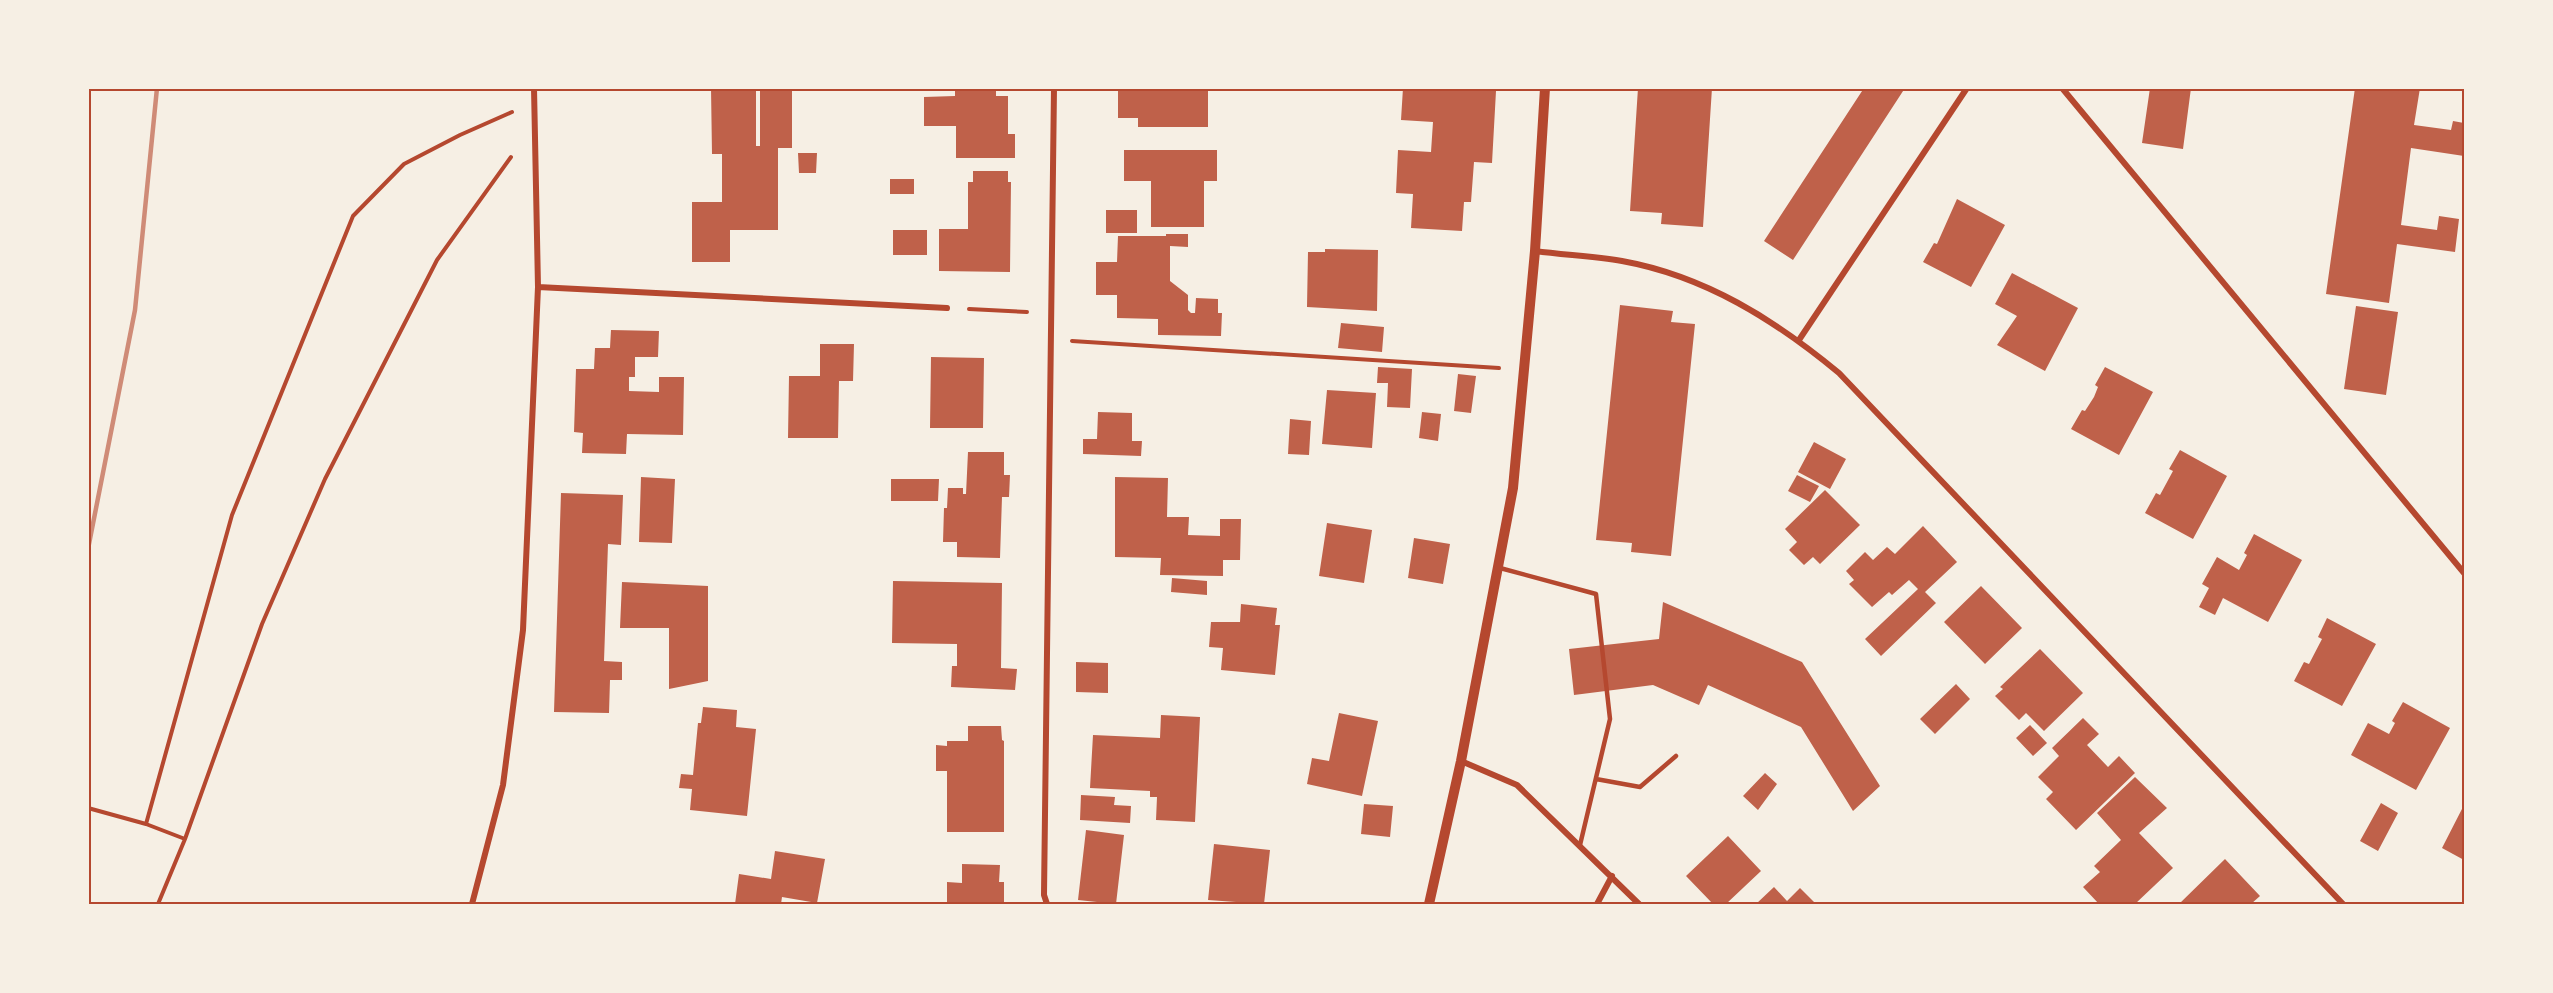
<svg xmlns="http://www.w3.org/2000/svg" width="2553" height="993" viewBox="0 0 2553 993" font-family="'Fira Sans',sans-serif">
  <rect width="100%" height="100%" fill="#f6efe4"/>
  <!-- building -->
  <path fill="#bf614a" d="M711,88H756V146H760V88H792V148H778V230H730V262H692V202H722V154H712Z
    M955,88H996V96H1008V134H1015V158H956V126H924V97L955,96Z
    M1118,88H1208V127H1138V118H1118Z
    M1403,88L1496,91L1492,163L1474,162L1471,202H1464L1462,231L1411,228L1413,194L1396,193L1398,150L1431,152L1433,122L1401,120Z
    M1638,88H1712L1703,227L1661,224L1662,213L1630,211Z
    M1864,88H1905L1793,260L1764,241Z
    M2150,88H2191L2183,149L2142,143Z
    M2355,88H2420L2414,125L2451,130L2453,121L2464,123V156L2411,148L2401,225L2437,230L2439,216L2459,219L2455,252L2397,244L2389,303L2326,294Z
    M1124,150H1217V181H1204V227H1151V181H1124Z
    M798,153H817L816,173H799Z
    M973,171H1008V182H1011L1010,272L939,271V229H968V182H973Z
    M890,179H914V194H890Z
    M1957,199L2005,225L1971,287L1923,262L1934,243L1937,244Z
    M1106,210H1137V233H1106Z
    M893,230H927V255H893Z
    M1166,234H1188V247L1170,246V281L1188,295V310L1191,313H1195L1196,298L1218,299V313H1222L1221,336L1158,335V319L1117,318V295H1096V262H1117L1118,236H1166Z
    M1325,249L1378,250L1377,311L1307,307L1308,252H1325Z
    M2012,273L2078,308L2045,371L1997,345L2017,316L1995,304Z
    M1620,305L1673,311L1671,322L1695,324L1671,556L1631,552L1632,543L1596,540Z
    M2356,306L2398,312L2386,395L2344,389Z
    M1341,323L1384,327L1382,352L1338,348Z
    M611,330L659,331L658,357H635V377H629V391L659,392V377H684L683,435L627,434L626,454L582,453L583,433L574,432L576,369H594L595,348H610Z
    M820,344H854L853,381H839L838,438H788L789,376H820Z
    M931,357L984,358L983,428H930Z
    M1378,367L1412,369L1410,408L1387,407L1388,383H1377Z
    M2105,367L2153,392L2119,455L2071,429L2082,410L2085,411L2094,397L2098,387L2095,385Z
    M1458,374L1476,376L1471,413L1454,411Z
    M1327,390L1376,393L1372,448L1322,444Z
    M1098,412L1132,413V441H1142L1141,456L1083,454V439H1097Z
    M1422,412L1441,414L1438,441L1419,438Z
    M1290,419L1311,421L1309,455L1288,454Z
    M1814,442L1846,459L1830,489L1798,472Z
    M2180,450L2227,476L2193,539L2145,513L2156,493L2160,495L2173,471L2169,469Z
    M968,452H1004V475H1010L1009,497H1002L1000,558L957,557V542H943L944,508H947L948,488H963V494H966Z
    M1797,475L1819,486L1810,502L1788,491Z
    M641,477L675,479L672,543L639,542Z
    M1115,477L1168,478L1167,517H1189L1188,535L1220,536V519H1241L1240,560H1223V576L1160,575L1161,558L1115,557Z
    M891,479H939L938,501H891Z
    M1825,490L1860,525L1820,564L1813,557L1804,565L1789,550L1797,542L1785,529Z
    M561,493L623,495L621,545L608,544L604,661L622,662V680H610L609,713L554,712Z
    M1327,523L1372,530L1364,583L1319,576Z
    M1923,526L1957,562L1925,592L1936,603L1881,656L1865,639L1918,589L1909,580L1892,595L1889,592L1872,607L1849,584L1854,580L1846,571L1865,552L1873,560L1887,547L1895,554Z
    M2254,534L2302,560L2268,622L2223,598L2215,615L2199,607L2209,588L2202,584L2217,557L2239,570L2247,555L2244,553Z
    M1414,538L1450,544L1443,584L1408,578Z
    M1172,578L1207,581V595L1171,592Z
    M893,581L1002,583L1001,668L1017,669L1015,690L951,687L952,666H957V644L892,643Z
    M622,582L708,586V681L669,689V628H620Z
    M1981,586L2022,628L1985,664L1944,622Z
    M1663,602L1802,662L1880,786L1853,811L1801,727L1708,685L1699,705L1653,685L1574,695L1569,649L1659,639Z
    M1241,604L1277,608L1275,625H1280L1275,675L1221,670L1223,648L1209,647L1211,622H1240Z
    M2327,618L2376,644L2342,706L2294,681L2304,662L2309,664L2322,639L2318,637Z
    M2040,649L2083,693L2044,731L2026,713L2019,720L1995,696L2003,689L2000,687Z
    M1076,662L1108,663V693L1076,692Z
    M1956,684L1970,699L1935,734L1920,719Z
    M2403,702L2450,728L2416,790L2351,755L2368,723L2389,734L2395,723L2392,721Z
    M703,707L737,710L736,727L756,729L747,816L690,810L692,789L679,788L681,774L693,775L698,723H701Z
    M1339,713L1378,721L1362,796L1307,784L1312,758L1329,761Z
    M1161,715L1200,717L1195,822L1156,820L1157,797H1150V791L1090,788L1093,735L1160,738Z
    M2083,718L2099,734L2087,745L2108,767L2119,756L2135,773L2076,830L2046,799L2053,792L2038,777L2059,756L2052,748Z
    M2030,725L2047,743L2033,756L2016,738Z
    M968,726H1001L1002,740L1004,741V832H947V771H936V745L947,746V741H968Z
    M1765,773L1777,784L1758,810L1743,796Z
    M2135,777L2167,808L2139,833L2173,868L2135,904L2129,902L2126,904H2099L2083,887L2100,872L2094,866L2121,840L2097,813Z
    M1081,795L1115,797L1114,805L1131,806L1130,823L1080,820Z
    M2381,803L2398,813L2378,851L2360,841Z
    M1364,804L1393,806L1390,837L1361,834Z
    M2464,805V860L2442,848Z
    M1086,830L1124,835L1116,904L1078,900Z
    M1728,836L1761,871L1726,904H1713L1686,876Z
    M1214,844L1270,850L1264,904L1208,900Z
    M775,851L825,859L817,903L782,897L781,904H735L739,874L771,879Z
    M2225,859L2260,896L2251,904H2179Z
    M962,864L1000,865L999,882H1004V904H947V882L962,883Z
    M1774,887L1787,901L1800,888L1816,904H1756Z"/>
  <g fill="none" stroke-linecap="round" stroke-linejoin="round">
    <!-- path -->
    <path stroke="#b5482f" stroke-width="4" d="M969,309L1027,312
      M1072,341L1499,368
      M88,808L146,824L185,839
      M146,824L232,515L353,216L404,164L460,135L512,112
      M158,904L185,839L262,624L325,479L437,260L511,157"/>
    <!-- service -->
    <path stroke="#b5482f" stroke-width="4.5" d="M1500,568L1596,594L1610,719L1580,845
      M1596,779L1640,787L1676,756"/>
    <!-- minor -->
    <path stroke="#b5482f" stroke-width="6" d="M2062,88L2464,573
      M1535,251C1564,255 1594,256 1622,261C1705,276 1775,320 1839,373L2343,904
      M538,287L947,308
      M1799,340L1967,88
      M1461,761L1517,785L1639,904
      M472,904L503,785L523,630L538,287L534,88
      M1047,904L1044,895L1054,88
      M1597,904L1612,876"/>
    <!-- tertiary -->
    <path stroke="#b5482f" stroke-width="10" d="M1429,904L1461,761L1513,488L1535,251L1545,88"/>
    <!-- rail -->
    <path stroke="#cf8b77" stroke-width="4.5" d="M88,549L135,310L157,88"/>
  </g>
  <!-- border -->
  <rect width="2553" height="993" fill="none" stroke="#f6efe4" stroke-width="180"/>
  <rect x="90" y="90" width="2373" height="813" fill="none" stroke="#b5482f" stroke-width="2"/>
</svg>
